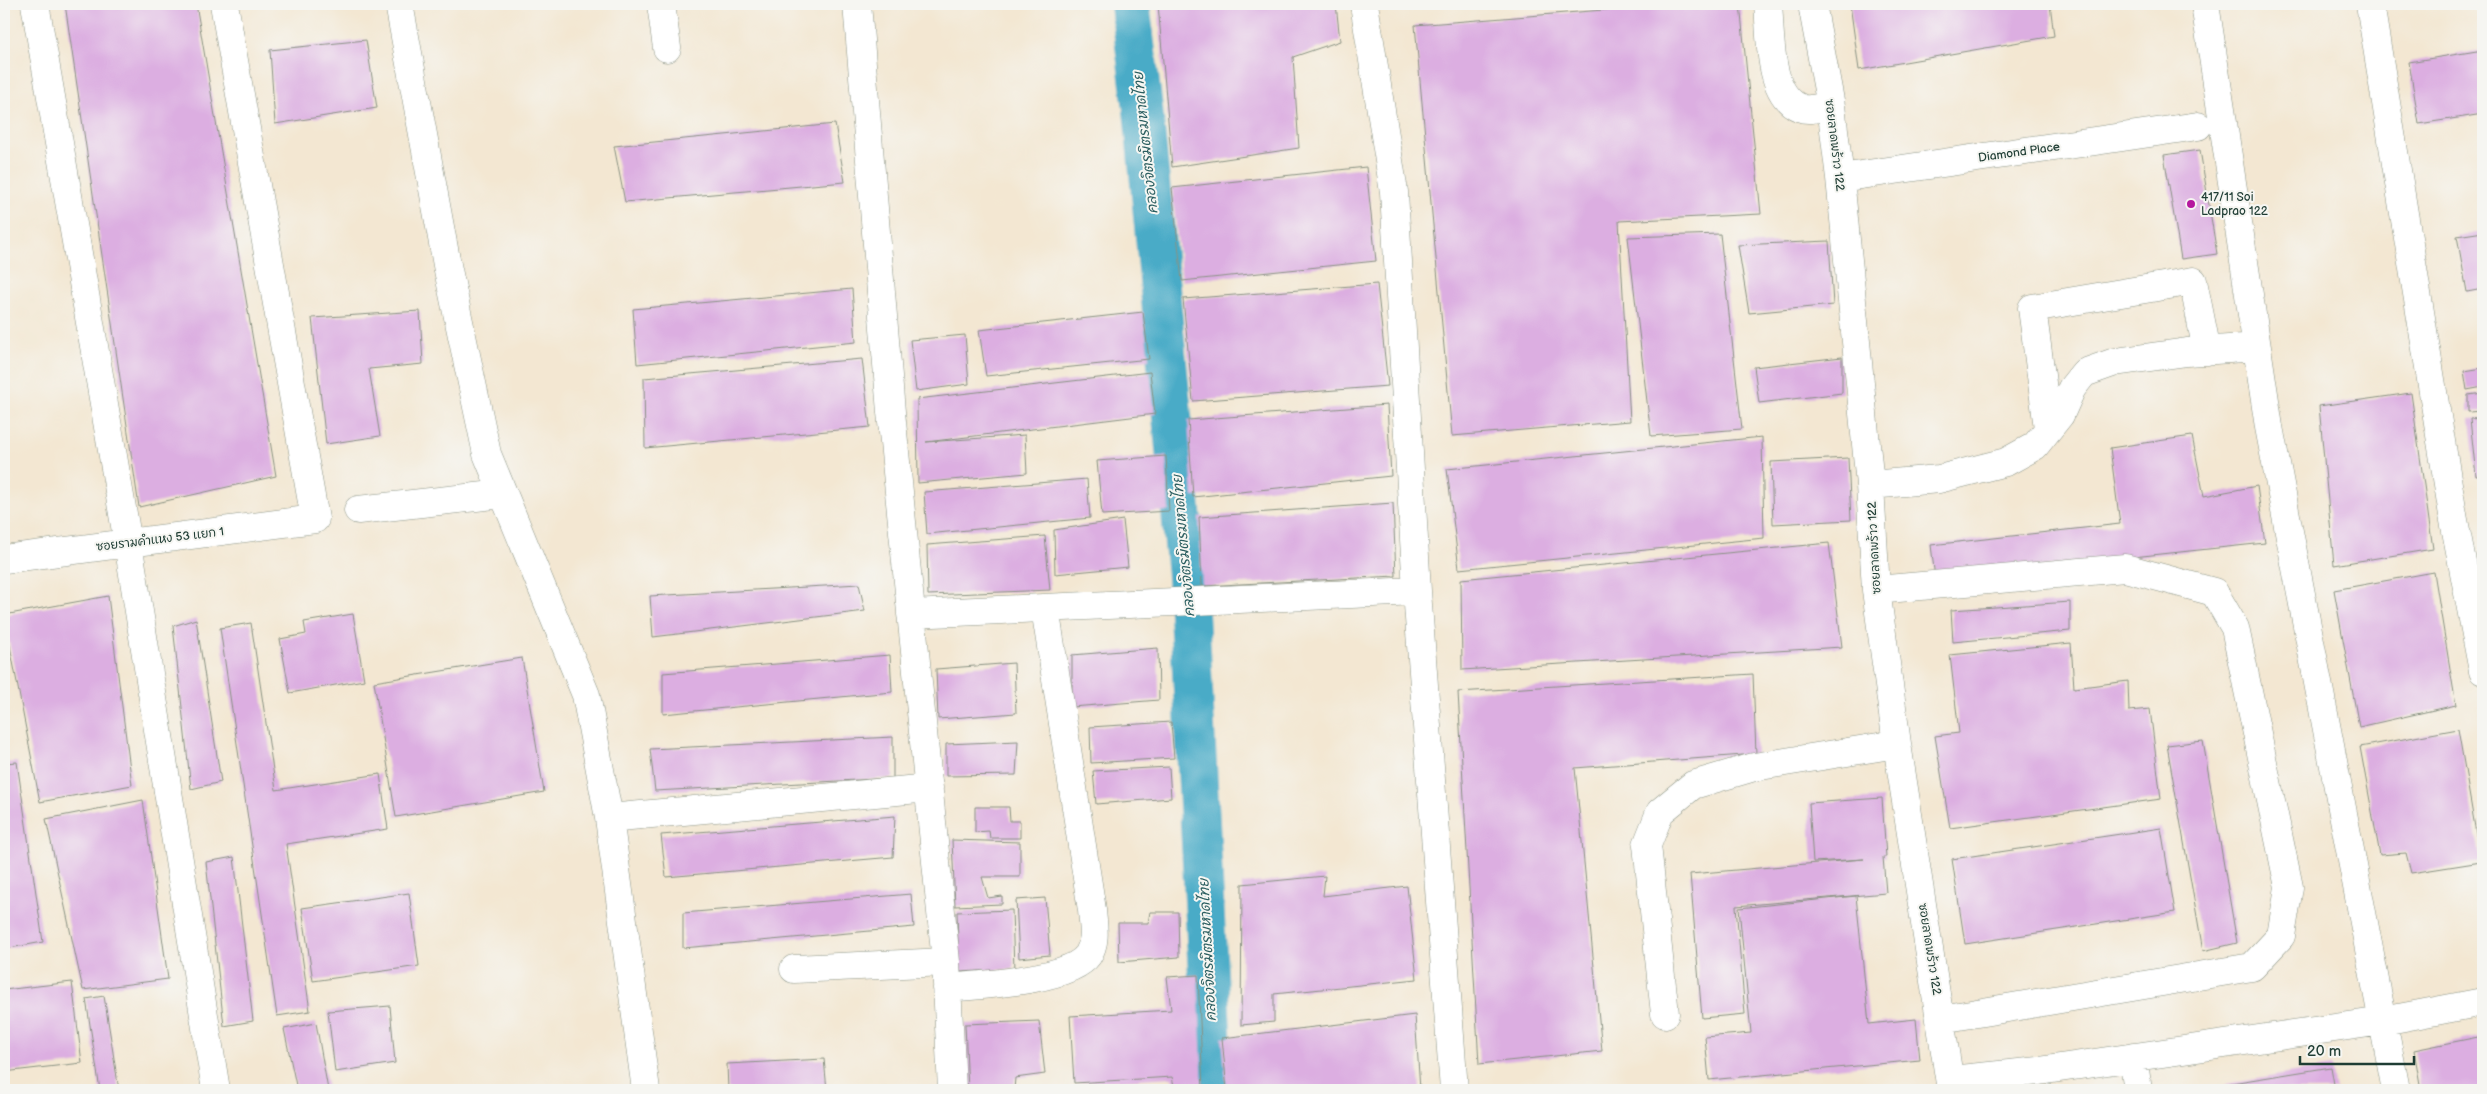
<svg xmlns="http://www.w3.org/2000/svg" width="2487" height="1094" viewBox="0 0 2487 1094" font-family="'Balsamiq Sans','Playpen Sans Thai',sans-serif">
  <rect width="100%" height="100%" fill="#f6f6f2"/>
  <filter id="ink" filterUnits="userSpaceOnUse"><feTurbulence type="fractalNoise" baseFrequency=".02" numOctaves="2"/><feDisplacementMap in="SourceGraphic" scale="10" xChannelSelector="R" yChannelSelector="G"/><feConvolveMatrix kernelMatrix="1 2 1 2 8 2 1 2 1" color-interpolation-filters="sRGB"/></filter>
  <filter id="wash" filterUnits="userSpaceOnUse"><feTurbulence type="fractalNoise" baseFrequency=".0096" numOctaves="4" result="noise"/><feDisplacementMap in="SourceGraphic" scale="20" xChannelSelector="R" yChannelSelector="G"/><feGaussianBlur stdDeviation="1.12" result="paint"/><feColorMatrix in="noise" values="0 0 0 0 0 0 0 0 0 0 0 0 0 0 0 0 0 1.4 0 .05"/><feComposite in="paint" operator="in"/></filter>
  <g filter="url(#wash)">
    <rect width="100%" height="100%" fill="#f3e7d2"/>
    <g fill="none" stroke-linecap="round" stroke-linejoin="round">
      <!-- canal -->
      <path stroke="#48abc7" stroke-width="40" d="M1130,4L1143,109L1187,575L1214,1090"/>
    </g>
    <g id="blocks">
      <!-- building -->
      <path fill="#dcaee1" d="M65,4H196L276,476L139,507Z
        M1158,4H1336L1340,41L1293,57L1299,148L1172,167Z
        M1679,4H1740L1761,214L1619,221L1630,421L1452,436L1415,25Z
        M1850,4H2050L2054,36L1859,70Z
        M366,40L377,108L275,124L270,50Z
        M2483,50V114L2419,124L2409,62Z
        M835,124L845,182L625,202L614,146Z
        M2200,150L2217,254L2181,259L2164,155Z
        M1366,167L1376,261L1182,281L1172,188Z
        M2483,232V289L2467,292L2457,236Z
        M1720,234L1742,429L1651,436L1628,237Z
        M1829,241L1833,305L1749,313L1738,245Z
        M1377,284L1388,386L1193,401L1183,299Z
        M852,289L856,342L637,364L633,309Z
        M420,311L423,364L369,369L380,436L326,444L312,318Z
        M1143,312L1149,359L986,376L979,330Z
        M965,335L969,384L916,391L910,340Z
        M1842,357V393L1759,403L1754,367Z
        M862,359L870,427L645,448L644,378Z
        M2483,368V387L2467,390L2464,371Z
        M1150,372L1155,414L926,442L1025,435L1027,473L918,483L917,399Z
        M2411,393L2433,549L2334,565L2319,406Z
        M2483,393V411L2468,412V395Z
        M1387,405L1391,476L1193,497L1188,420Z
        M2483,418V475L2476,476L2470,419Z
        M2192,436L2204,496L2257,486L2265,543L1935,578L1931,545L2120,524L2110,448Z
        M1762,437L1764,538L1459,569L1447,469Z
        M1166,456L1169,511L1102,515L1097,461Z
        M1848,458L1851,520L1773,524L1771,462Z
        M1087,479L1090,518L927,534L924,492Z
        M1393,503L1396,576L1202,586L1199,517Z
        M1123,520L1128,567L1055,574L1054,530Z
        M1045,536L1050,590L928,595L927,545Z
        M1829,543L1842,647L1462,670L1461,579Z
        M2434,572L2456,705L2359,727L2334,590Z
        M859,584L865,611L653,637L650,596Z
        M108,596L132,785L40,802L4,615Z
        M2070,602V631L1953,642L1951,610Z
        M353,614L364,680L290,693L280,639L306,634L304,622Z
        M196,619L221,782L191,789L173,626Z
        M251,623L276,790L380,774L388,829L286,844L310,1011L277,1016L220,628Z
        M2071,643L2074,688L2128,681L2129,711L2150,709L2161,799L1950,828L1935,736L1959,733L1950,655Z
        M1158,648L1159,700L1072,707V655Z
        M890,655L892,692L663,714V673Z
        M522,658L544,792L396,817L374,682Z
        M1014,663L1016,713L938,719L936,669Z
        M1753,674L1756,754L1575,768L1602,1051L1479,1064L1458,692Z
        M1171,722L1174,758L1091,763L1090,727Z
        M2458,729L2481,862L2411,873L2406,853L2380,855L2360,747Z
        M893,737V778L655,791L650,749Z
        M1018,741L1016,775L946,776V744Z
        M2203,741L2237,943L2203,951L2167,745Z
        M17,762L43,942L4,949V763Z
        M1169,767L1171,798L1096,804L1093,771Z
        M1882,798L1886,857H1883L1886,893L1736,906L1745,1014L1702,1018L1690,874L1864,859L1813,862L1809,803Z
        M143,800L168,979L83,990L46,819Z
        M975,807H1009L1010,821H1020V838H990L989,831L975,832Z
        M895,816L893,857L666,877L661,835Z
        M2161,828L2175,912L1965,944L1952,859Z
        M952,840L1020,842V877H982L988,898L1002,896V904L955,906Z
        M234,857L253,1021L224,1026L206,862Z
        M1325,876L1323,896L1407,886L1417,979L1274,994V1022L1241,1025L1242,884Z
        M409,893L419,966L313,981L302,908Z
        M911,894L914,927L683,948V913Z
        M1856,896L1869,1024L1916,1019L1920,1060L1709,1080L1705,1037L1751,1033L1739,908Z
        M1045,898L1050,955L1019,958L1016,900Z
        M1012,910L1014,969L959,972L957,912Z
        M1150,912H1178L1179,957L1119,962L1118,923H1148Z
        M1198,975L1203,1090H1175L1172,1077L1074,1083L1070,1016L1171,1010L1167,977Z
        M72,982L82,1063L4,1072V990Z
        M104,996L119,1090H100L86,999Z
        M390,1006L395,1063L335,1072L328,1011Z
        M1415,1015L1420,1090H1227L1222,1038Z
        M1039,1021L1045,1074L1015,1078L1014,1090H968L965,1024Z
        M316,1023L328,1090H297L284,1029Z
        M2483,1036V1090H2421L2414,1050Z
        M824,1059L827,1090H728L727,1064Z
        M2331,1067L2335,1090H2202L2201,1088Z
        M932,1087V1090H894V1089Z"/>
    </g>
  </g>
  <g filter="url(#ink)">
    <use href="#blocks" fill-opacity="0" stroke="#899283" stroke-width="1"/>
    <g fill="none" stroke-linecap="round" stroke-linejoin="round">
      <defs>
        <path id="minor" d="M35,4L128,543L216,1090
          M399,4L447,265L487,454L586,695L609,818L646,1090
          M661,4L667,48
          M857,4L891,412L946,962L952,1090
          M1364,4L1394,192L1417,591L1454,1090
          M1768,4C1771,34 1767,96 1801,108C1808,111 1823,107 1831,106
          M1812,4L1831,106L1840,178L1870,485L1876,590L1897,744L1951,1090
          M2205,4L2269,427L2396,1090
          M2370,4L2453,515L2483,671
          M1840,178L2198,126
          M2048,428L2032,308L2193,281L2207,351
          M1870,485L1939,479L2006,462L2035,446L2060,415L2072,388L2084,373L2115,362L2187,352L2257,347
          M358,510L503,494
          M4,559L315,519L224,4
          M1876,590L2125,568L2214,592L2235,628L2289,887L2281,936L2252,967L1941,1019
          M911,614L1417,591
          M609,818L929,788
          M794,969L946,962
          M947,988C978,985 1070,981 1088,955C1097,941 1093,925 1092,910L1045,608
          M1665,1014L1647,845L1660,812L1693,785L1754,767L1897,744
          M2133,1057L2138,1090
          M1950,1080L2039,1071L2383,1021L2483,1002"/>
      </defs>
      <!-- minor casing -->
      <use href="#minor" stroke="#899283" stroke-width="29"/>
      <!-- minor -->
      <use href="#minor" stroke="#fff" stroke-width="28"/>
    </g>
  </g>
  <!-- markers -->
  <circle fill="#b5179e" stroke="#f6f6f2" stroke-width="2" cx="2191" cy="204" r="5"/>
  <g text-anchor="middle" stroke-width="4" stroke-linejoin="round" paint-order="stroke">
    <!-- street labels -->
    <g font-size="12" fill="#1f3d34" stroke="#f6f6f2">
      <text transform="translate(1835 145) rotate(83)" y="4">ซอยลาดพร้าว 122</text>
      <text transform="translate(2019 152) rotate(-8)" y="4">Diamond Place</text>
      <text transform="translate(160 539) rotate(-7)" y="4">ซอยรามคำแหง 53 แยก 1</text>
      <text transform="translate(1874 548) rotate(-93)" y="4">ซอยลาดพร้าว 122</text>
      <text transform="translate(1930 949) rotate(81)" y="4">ซอยลาดพร้าว 122</text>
    </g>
    <!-- poi labels -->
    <g font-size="12" fill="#1f3d34" stroke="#f6f6f2" text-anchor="start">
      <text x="2201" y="201">417/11 Soi<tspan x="2201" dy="14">Ladprao 122</tspan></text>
    </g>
    <!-- water labels -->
    <g font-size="14" font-style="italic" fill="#2b5e60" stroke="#f6f6f2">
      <text transform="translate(1145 143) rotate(-96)" y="5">คลองจิตรมิตรมหาดไทย</text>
      <text transform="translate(1183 546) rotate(-95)" y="5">คลองจิตรมิตรมหาดไทย</text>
      <text transform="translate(1207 950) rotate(-93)" y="5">คลองจิตรมิตรมหาดไทย</text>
    </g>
  </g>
  <!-- margin -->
  <rect width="2487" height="1094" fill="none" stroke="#f6f6f2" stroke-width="20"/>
  <!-- scale -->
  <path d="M2300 1056v8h114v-8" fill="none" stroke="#1f3d34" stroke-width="2.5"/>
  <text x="2307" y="1056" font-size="15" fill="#1f3d34" stroke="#f6f6f2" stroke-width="4" paint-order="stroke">20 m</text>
</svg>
